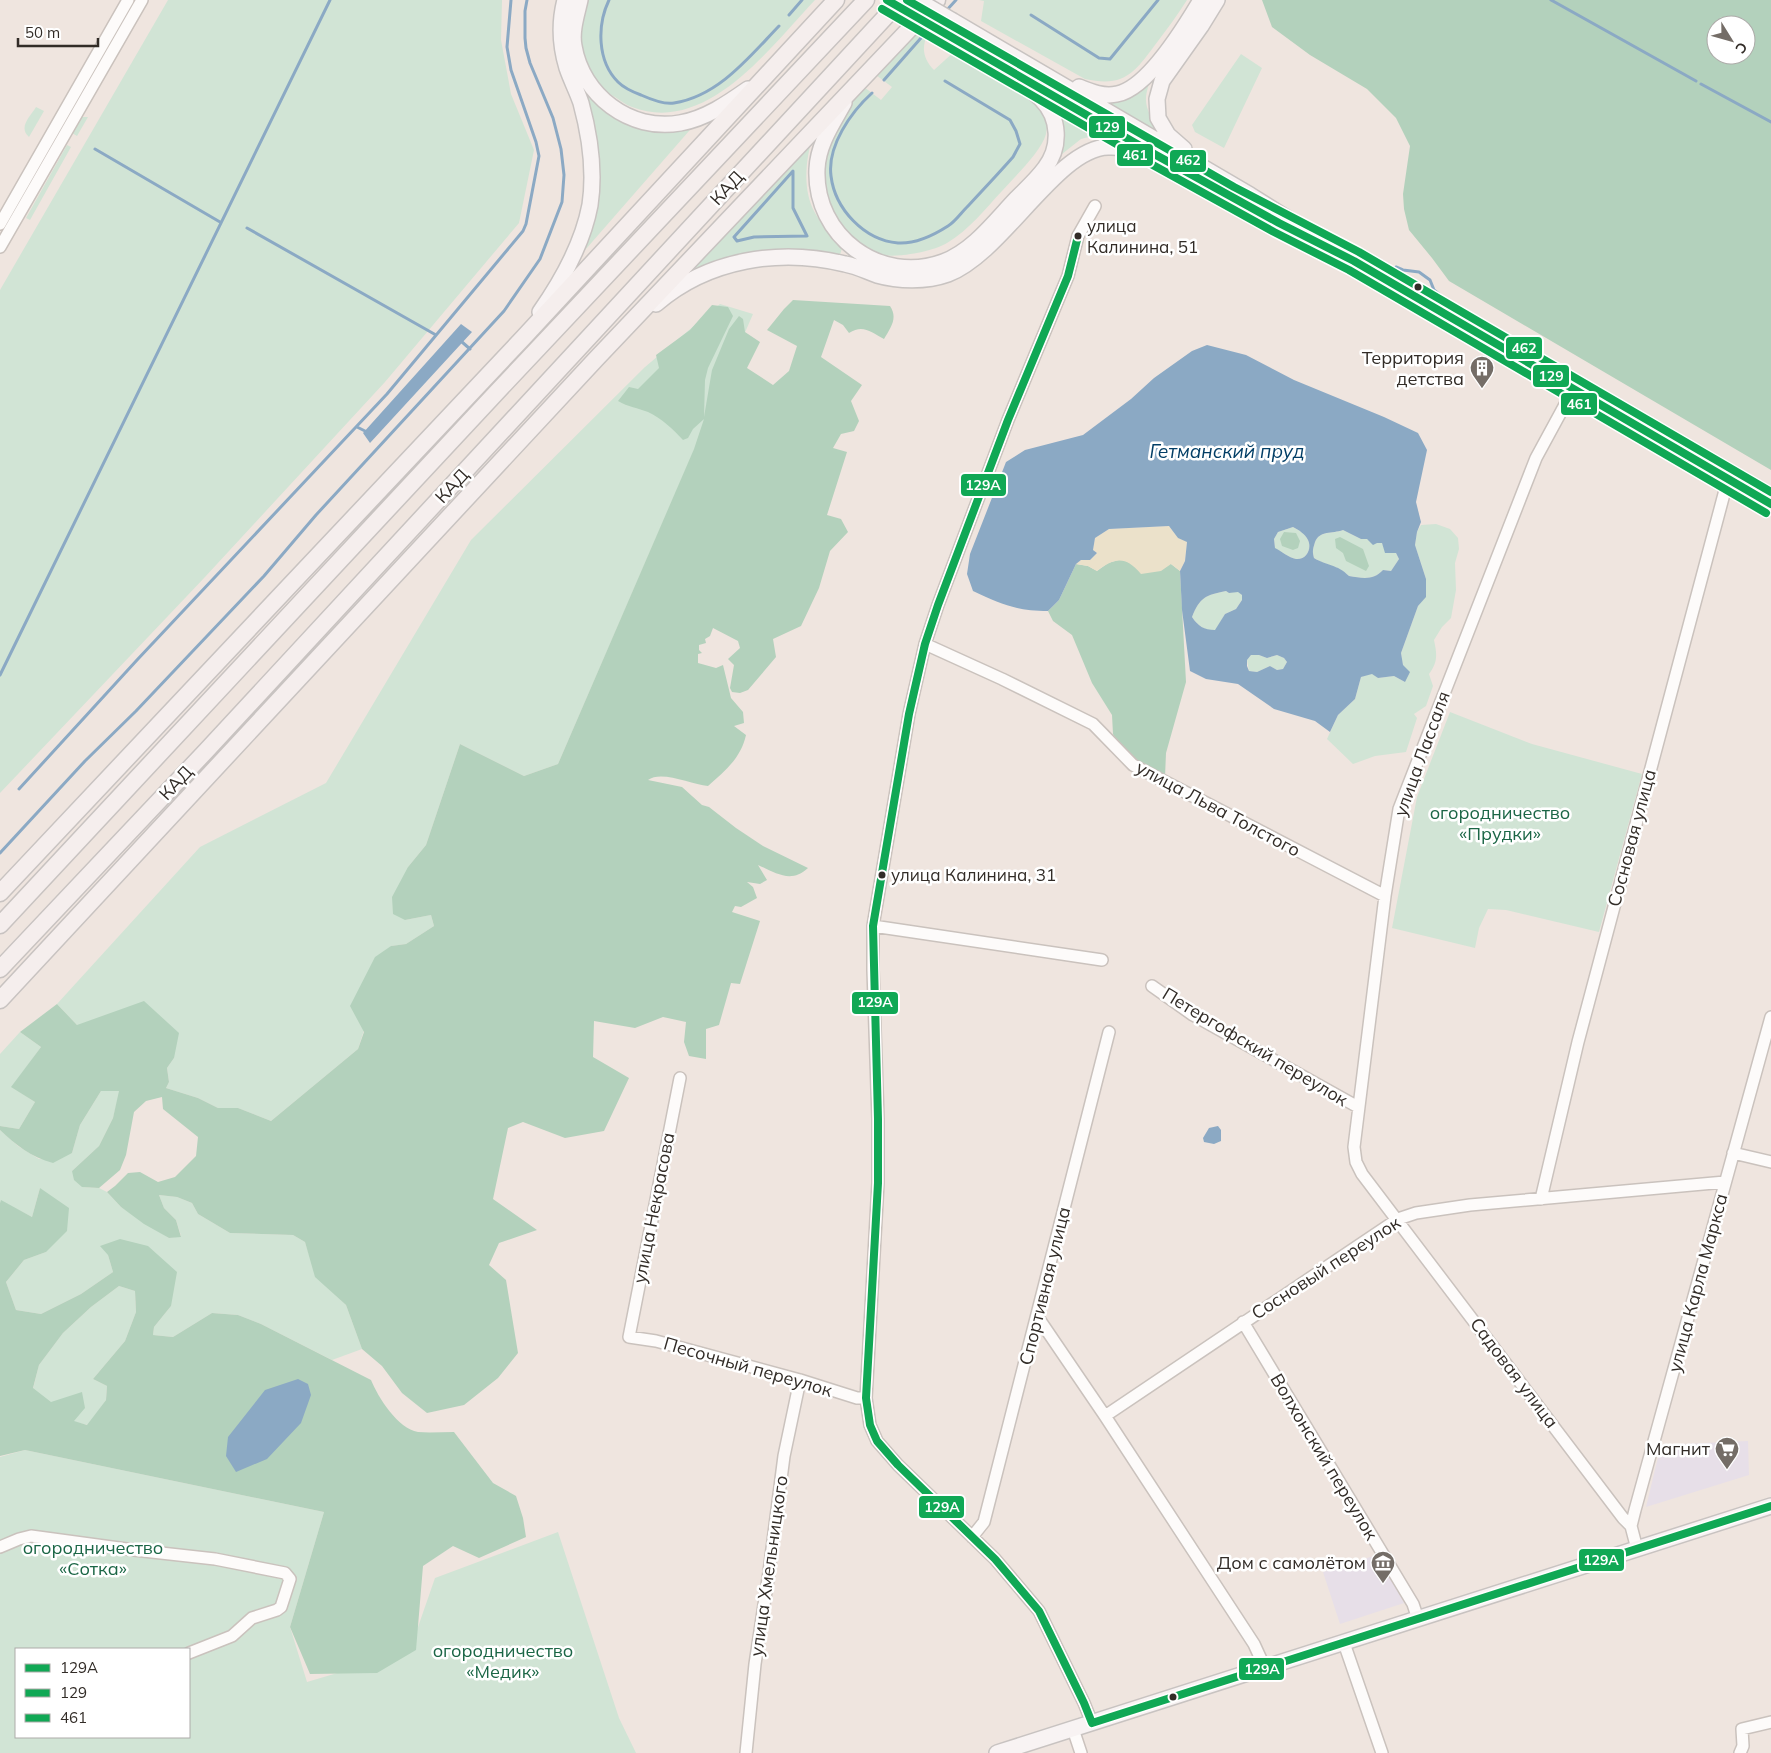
<svg xmlns="http://www.w3.org/2000/svg" width="1771" height="1753" viewBox="0 0 1771 1753" font-family="Mulish,sans-serif">
  <rect width="100%" height="100%" fill="#efe5df"/>
  <!-- commercial -->
  <path fill="#e7dfe8" d="M1748,1441L1749,1475L1646,1507L1661,1445Z
    M1380,1554L1404,1603L1340,1624L1323,1572Z"/>
  <!-- green -->
  <path fill="#d1e4d5" fill-rule="evenodd" d="M168,0H502L501,40L511,94L534,150L519,223L385,382L205,577L0,793V290Z
    M582,0H815C771,46 707,136 632,107C626,105 621,101 615,97C608,93 600,87 595,81C590,75 579,49 579,42C578,28 581,14 582,0Z
    M979,0H1187C1178,14 1168,28 1158,41C1135,72 1125,88 1085,79L981,21L984,1Z
    M917,30L927,36C921,49 924,60 934,70L955,51L977,61L1028,96L1047,119C1047,123 1047,129 1046,134C1041,152 1015,176 1002,191C985,209 969,230 947,243C932,252 894,259 877,254C845,244 818,199 821,167C822,153 844,109 853,98C856,94 860,91 864,87L881,100L892,87L876,75Z
    M1241,54L1262,68L1224,148L1195,132L1192,125Z
    M1152,76C1148,86 1144,97 1147,107C1150,118 1156,121 1155,134L1101,100Z
    M587,94L611,111L696,123L572,265L593,204L585,97Z
    M1054,100L1108,132L1081,139L1062,154H1059C1065,129 1063,123 1054,100Z
    M36,107L44,111L29,137C18,127 30,117 36,107Z
    M82,117H88L77,136L72,133Z
    M813,135C806,158 802,188 814,211C821,225 833,236 842,248L840,255C820,255 801,249 781,250C749,251 721,262 691,272L688,268Z
    M67,145L71,147L30,220L26,218Z
    M720,304L753,314L558,764L524,776L460,744L426,845L408,867L405,920L431,915L434,926L406,944L391,946L358,1049L271,1121L238,1108H218L198,1098L166,1088L169,1082L167,1068L174,1058L77,1025L57,1004L200,847L326,783L471,540L645,367Z
    M1436,524L1450,529L1458,538L1459,549L1455,563L1456,590L1451,618L1442,627L1434,640C1437,654 1438,662 1429,674L1433,686L1426,706L1414,714L1417,718L1406,752L1375,756L1353,764L1327,739L1338,715L1355,699L1361,677L1372,673L1378,678L1394,676L1405,682L1401,653L1418,606L1426,596V579L1415,545L1417,532L1421,525Z
    M1293,527C1298,530 1305,533 1308,540C1312,548 1307,560 1296,559C1289,558 1281,551 1275,549L1274,539L1278,532Z
    M1343,530L1361,539H1367L1370,541L1382,543C1385,550 1388,552 1396,553L1399,559L1391,571L1383,570C1373,581 1362,578 1349,576C1338,565 1326,566 1314,558C1312,551 1313,549 1315,542C1320,530 1333,534 1343,530Z
    M1226,591L1229,593L1238,591L1242,595V600L1236,609L1225,614L1215,631C1204,630 1198,626 1192,617C1200,597 1206,595 1226,591Z
    M1251,655H1259L1267,658L1277,655L1284,658L1287,662L1283,669L1277,670L1270,666L1257,672L1249,671L1247,660Z
    M1450,712L1532,744L1642,774L1599,932L1506,910L1488,909L1479,928L1475,948L1392,928L1417,797Z
    M20,1032L41,1047L12,1087L35,1102L19,1129L0,1126V1054Z
    M101,1091H120L113,1118L99,1146L72,1171L83,1187L99,1188L107,1192L121,1207L169,1238L181,1236L176,1220L164,1208L159,1195L177,1197L192,1203L198,1214L230,1233L293,1235L305,1242L310,1258L331,1291L346,1305L362,1349L332,1360L261,1324L238,1315L212,1313L173,1337L153,1335L154,1327L171,1306L108,1255L113,1272L81,1294L41,1314L16,1310L6,1282L24,1260L46,1252L40,1188L32,1217L1,1201L0,1203V1130L18,1146L39,1159L72,1153L80,1125Z
    M119,1286L135,1291L136,1312L125,1341L93,1379L107,1386L106,1400L88,1425L74,1422L33,1389L39,1365L63,1333L91,1307Z
    M25,1450L324,1512L290,1627L307,1682L405,1653L418,1627L435,1578L558,1532L619,1718L636,1753H0V1457ZM16,1649H189V1737H16Z"/>
  <!-- forest -->
  <path fill="#b3d1bc" fill-rule="evenodd" d="M1262,0H1771V470L1449,281L1432,258L1409,230L1404,209L1403,194L1410,146L1396,118L1367,89L1310,55L1272,27ZM1716,25H1746V55H1716Z
    M793,300L890,306C898,318 891,327 884,339C871,332 863,324 849,333L843,325L834,320L821,357L862,385L851,401L859,421L854,431L841,434L833,448L847,452L827,515L841,519L848,532L830,551L819,588L801,626L773,639L776,657L748,690L740,693L732,692L730,688L734,665L728,659L740,648L738,641L713,628L710,636L705,639L706,643L699,645V650L702,653L698,654V663L716,668L723,665L731,698L743,712L744,723L734,726L746,735C741,758 725,771 708,786C691,784 661,770 648,780L682,787L702,805L709,807L736,828L763,846L808,868C791,884 776,873 758,865L767,880L760,884L747,882L753,887L757,898L741,907L735,906L732,912L760,921L740,984L731,983L719,1025L706,1029V1059L689,1056L684,1042L686,1022L663,1017L635,1028L594,1021L593,1057L629,1078L604,1131L565,1138L523,1122L508,1128L493,1199L537,1230L499,1243L489,1265L506,1280L518,1353L498,1378L464,1405L427,1413L402,1393L382,1366L362,1349L346,1305L315,1277L305,1242L293,1235L230,1233L198,1214L192,1203L177,1197L159,1195L164,1208L176,1220L181,1237L169,1238L144,1224L121,1207L107,1192L115,1186L128,1173L140,1172L158,1182L175,1177L196,1156L198,1137L163,1109L162,1097L146,1101L134,1112L126,1155L120,1170L99,1188L82,1187L74,1180L72,1171L99,1146L113,1118L119,1091H101L80,1125L72,1153L53,1163C31,1157 16,1145 0,1130V1126L19,1129L35,1102L11,1087L41,1047L20,1032L57,1004L77,1025L144,1001L179,1033L174,1058L167,1068L169,1082L166,1088L198,1098L218,1108H238L271,1121L358,1049L364,1032L350,1006L375,957L391,946L406,944L434,926L431,915L405,920L393,914L392,897L408,867L426,845L460,744L524,776L558,764L694,449L704,419L693,429L688,438L683,440C674,430 661,418 648,412C638,408 628,407 618,401L629,387L638,389L659,368L656,355L690,330L712,305L728,307L733,316L708,368L705,380L704,417L712,370L729,329L739,316L743,319L745,332L760,342L747,368L773,385L789,371L797,346L767,330L784,309Z
    M1284,532L1296,533L1300,541L1298,548L1293,550L1282,546L1280,539Z
    M1340,537L1363,549L1369,566L1366,571L1346,561L1343,553L1336,548L1335,539Z
    M1122,559L1134,565L1171,564L1180,571L1186,682L1166,753L1165,777L1144,769L1121,751L1113,734L1112,715L1092,683L1072,635L1053,621L1048,611L1059,600L1076,564L1088,566L1097,571L1108,563Z
    M40,1188L69,1208L67,1231L46,1252L24,1260L6,1282L16,1310L41,1314L81,1294L113,1272L108,1255L100,1246L120,1239L148,1246L177,1272L171,1306L154,1327L153,1335L173,1337L212,1313L238,1315L261,1324L371,1380C378,1397 398,1429 418,1432C429,1433 442,1432 454,1432L493,1483L516,1496L523,1518L526,1537L479,1558L453,1546L423,1566L416,1650L377,1673L310,1674L290,1627L324,1512L25,1450L0,1456V1203L1,1200L32,1217ZM119,1286L135,1291L136,1312L125,1341L93,1379L107,1386L106,1400L87,1425L74,1421L85,1408L82,1392L51,1402L33,1388L39,1365L63,1333L91,1307Z"/>
  <!-- sand -->
  <path fill="#ebe1ca" d="M1169,526L1178,538L1187,541L1185,561L1180,571L1171,564L1161,571L1141,574C1126,556 1115,557 1097,571L1088,566L1076,564L1081,560H1090L1097,553L1093,550L1095,538L1109,529Z"/>
  <!-- water -->
  <path fill="#8ba9c4" fill-rule="evenodd" d="M461,324L472,332L370,443L363,433Z
    M1207,345L1246,355L1294,380L1384,417L1418,433L1427,450L1416,502L1421,522L1417,532L1415,545L1426,579V597L1418,606L1401,653L1403,665L1410,672L1405,682L1394,676L1378,678L1372,674L1361,677L1355,699L1338,715L1330,732L1315,721L1274,709L1238,684L1206,679L1190,671L1182,610L1180,571L1185,561L1187,542L1178,538L1169,526L1109,529L1095,538L1093,550L1097,553L1090,560H1081L1076,564L1059,600L1048,611C1016,611 1001,604 973,591L967,574L970,554L1006,462L1025,450L1083,435L1131,399L1154,378L1192,351ZM1293,527C1299,530 1305,534 1308,540C1312,548 1307,560 1296,559C1289,558 1281,551 1275,548L1274,539L1278,532ZM1343,530L1361,539H1367L1373,545L1377,543H1382L1385,553H1396L1399,559L1391,571L1383,570C1373,581 1362,578 1349,576C1337,564 1327,566 1314,558C1312,551 1313,549 1315,542C1320,530 1332,534 1343,530ZM1226,591L1229,593L1238,592L1242,595V600L1236,609L1225,614L1215,630C1204,630 1198,626 1192,617C1200,597 1206,595 1226,591ZM1251,655H1259L1267,658L1277,655L1284,658L1287,662L1283,669L1277,670L1270,666L1257,672L1249,671L1247,666V660Z
    M1218,1126L1221,1130V1141L1214,1144L1204,1142L1203,1138L1209,1128Z
    M298,1379L308,1384L311,1395L301,1423L267,1459L236,1472L226,1456L228,1437L265,1390Z"/>
  <g fill="none" stroke-linecap="round" stroke-linejoin="round">
    <!-- stream -->
    <path stroke="#8ba9c4" stroke-width="3" d="M609,0C597,25 597,61 618,82C624,88 633,92 641,95C650,99 664,105 674,103C719,96 750,56 779,26
      M1551,0L1696,81
      M946,11L956,0
      M789,15L802,0
      M1031,15L1099,58L1110,59L1158,0
      M884,80L928,30
      M1701,84L1771,122
      M872,93C851,112 827,146 831,176C835,209 864,240 898,243C915,244 934,235 948,226C955,222 961,213 967,207C982,191 998,174 1013,157L1020,144L1016,131L1010,120L945,81
      M95,149L220,222
      M793,171V208L807,236L754,237L737,241L734,237Z
      M247,228L436,335
      M1361,251L1376,260
      M1396,267L1403,270L1419,272L1430,280L1434,290L1459,311L1771,489
      M462,342L470,349
      M357,427L365,431
      M0,675L330,0
      M19,789L137,660L387,394L523,231L526,224L539,156L536,142L511,70L507,47L511,0
      M0,853L85,761L136,711L264,576L316,515L504,311L540,259L562,202L564,175L561,149L553,118L530,63L526,48L525,38V11L527,0"/>
    <defs>
      <path id="minor" d="M0,224L128,0
        M0,247L142,0
        M1574,388L1536,458L1399,809L1385,896L1354,1147L1356,1162L1362,1174L1623,1518L1631,1526
        M925,644L1002,679L1093,724L1133,765L1385,896
        M873,926L1102,960
        M1152,986L1193,1015L1358,1107
        M680,1078L629,1337L656,1341L800,1380L857,1398H866
        M1733,1153L1771,1162
        M1541,1199L1578,1042L1728,479
        M1037,1316L1105,1416L1254,1644L1265,1668
        M1243,1322L1413,1604L1418,1619
        M1105,1416L1398,1219L1416,1213L1470,1205L1725,1182
        M972,1537L984,1522L1109,1032
        M0,1547L19,1539L31,1536L134,1550L215,1559L285,1573L290,1579L281,1607L277,1610L252,1618L232,1636L189,1653
        M1637,1549L1631,1526L1635,1510L1771,1017
        M1344,1643L1382,1753
        M1092,1723L1084,1703L1039,1611L995,1559L898,1465L877,1441L870,1425L866,1398L878,1183V1119L873,970V926L909,714L925,644L938,605L1008,420L1068,276L1078,236L1095,206
        M1073,1729L1081,1753
        M746,1753L755,1664L769,1572L784,1456L800,1380
        M1740,1753L1743,1746L1742,1729L1771,1722"/>
      <path id="major" d="M580,0C577,14 571,31 574,46C582,95 630,132 680,123C705,119 728,103 748,89
        M953,21L1250,195L1375,274L1557,378L1771,504
        M948,36L995,64
        M1035,86L1257,210
        M1079,87C1091,92 1104,97 1117,94C1148,88 1185,27 1201,0
        M844,103C833,123 818,144 817,169C814,236 880,285 943,262C973,251 995,221 1017,198C1026,189 1037,179 1045,168C1061,147 1060,118 1041,99C1026,84 1004,71 986,59
        M1184,149L1168,135L1158,118L1157,99L1162,81L1201,26L1217,0
        M656,304C708,259 780,248 845,264C856,266 866,271 877,275C898,281 926,282 948,274C1003,253 1057,148 1108,147C1127,146 1145,153 1163,158
        M540,312C561,282 583,242 590,205C595,172 590,136 581,103C577,91 571,80 567,68C560,45 559,23 565,0
        M997,1753L1771,1506"/>
      <path id="highway" d="M0,893L523,338L836,0
        M0,925L496,393L866,0
        M0,969L206,751L901,0
        M0,1000L596,359L937,0"/>
    </defs>
    <!-- minor casing -->
    <use href="#minor" stroke="#cac2bd" stroke-width="14"/>
    <!-- major casing -->
    <use href="#major" stroke="#c8c3c1" stroke-width="18"/>
    <!-- highway casing -->
    <use href="#highway" stroke="#c8c3c1" stroke-width="19"/>
    <!-- minor -->
    <use href="#minor" stroke="#fdfbfa" stroke-width="11"/>
    <!-- major -->
    <use href="#major" stroke="#f8f3f3" stroke-width="15"/>
    <!-- highway -->
    <use href="#highway" stroke="#f5eeed" stroke-width="16"/>
    <defs>
      <path id="major-bridge" d="M887,0L948,36
        M917,0L953,21"/>
    </defs>
    <!-- major-bridge casing -->
    <use href="#major-bridge" stroke="#c8c3c1" stroke-width="18" stroke-linecap="butt"/>
    <!-- major-bridge -->
    <use href="#major-bridge" stroke="#f8f3f3" stroke-width="15"/>
    <defs>
      <path id="bus-1" d="M1078,236L1068,276L1008,420L938,605L925,644L909,714L873,926L878,1119V1183L866,1398L870,1425L877,1441L898,1465L995,1559L1039,1611L1084,1703L1092,1723
        M1092,1723L1771,1506"/>
      <path id="bus-2" d="M887,0L1156,155L1279,223L1354,261L1771,504"/>
      <path id="bus-3" d="M882,9L1151,164L1274,232L1349,270L1766,513"/>
      <path id="bus-4" d="M907,0L1234,187L1359,252L1771,492"/>
    </defs>
    <!-- bus-1 casing -->
    <use href="#bus-1" stroke="#fff" stroke-width="11"/>
    <!-- bus-2 casing -->
    <use href="#bus-2" stroke="#fff" stroke-width="11"/>
    <!-- bus-3 casing -->
    <use href="#bus-3" stroke="#fff" stroke-width="11"/>
    <!-- bus-4 casing -->
    <use href="#bus-4" stroke="#fff" stroke-width="11"/>
    <!-- bus-1 -->
    <use href="#bus-1" stroke="#10a855" stroke-width="8"/>
    <!-- bus-2 -->
    <use href="#bus-2" stroke="#10a855" stroke-width="8"/>
    <!-- bus-3 -->
    <use href="#bus-3" stroke="#10a855" stroke-width="8"/>
    <!-- bus-4 -->
    <use href="#bus-4" stroke="#10a855" stroke-width="8"/>
  </g>
  <!-- icons -->
  <defs>
    <symbol id="building-pin" viewBox="-11 -11 22 30"><path d="M0 17L-7.5 6A9.5 9.5 0 1 1 7.5 6Z" fill="#746d67" stroke="#fff"/><path d="M-4-6H4V6H1V3H-1V6H-4ZM-2.5-4.3h1.7v1.8h-1.7ZM.8-4.3h1.7v1.8H.8ZM-2.5-1h1.7V.8h-1.7ZM.8-1h1.7V.8H.8Z" fill="#fff"/></symbol>
    <symbol id="supermarket-pin" viewBox="-11 -11 22 30"><path d="M0 17L-7.5 6A9.5 9.5 0 1 1 7.5 6Z" fill="#746d67" stroke="#fff"/><path d="M-6-5.5h2.5l.6 2H6L4.5 2H-2.5L-4.4-4H-6ZM-1.5 3.2a1.3 1.3 0 1 0 .1 0ZM3 3.2a1.3 1.3 0 1 0 .1 0Z" fill="#fff"/></symbol>
    <symbol id="museum-pin" viewBox="-11 -11 22 30"><path d="M0 17L-7.5 6A9.5 9.5 0 1 1 7.5 6Z" fill="#746d67" stroke="#fff"/><path d="M0-6L6-3V-2H-6V-3ZM-5-1h2V3h-2ZM-1-1h2V3h-2ZM3-1h2V3H3ZM-6 4H6V6H-6Z" fill="#fff"/></symbol>
  </defs>
  <g fill-rule="evenodd">
    <use href="#building-pin" x="1468" y="354" width="28" height="38"/>
    <use href="#supermarket-pin" x="1713" y="1435" width="28" height="38"/>
    <use href="#museum-pin" x="1369" y="1549" width="28" height="38"/>
  </g>
  <!-- markers -->
  <g fill="#322c27" stroke="#fff" stroke-width="2">
    <circle cx="1078" cy="236" r="4.5"/>
    <circle cx="1418" cy="287" r="4.5"/>
    <circle cx="882" cy="875" r="4.5"/>
    <circle cx="1173" cy="1697" r="4.5"/>
  </g>
  <g text-anchor="middle" stroke-width="5" stroke-linejoin="round" paint-order="stroke">
    <!-- bus labels -->
    <g font-size="17" fill="#322c27" stroke="#fff" text-anchor="start">
      <text x="1087" y="232">улица<tspan x="1087" dy="21">Калинина, 51</tspan></text>
      <text x="891" y="881">улица Калинина, 31</text>
    </g>
    <!-- street labels -->
    <g font-size="18" fill="#322c27" stroke="#fff">
      <text transform="translate(727 188) rotate(-47)" y="6">КАД</text>
      <text transform="translate(452 486) rotate(-47)" y="6">КАД</text>
      <text transform="translate(1422 754) rotate(-70)" y="6">улица Лассаля</text>
      <text transform="translate(176 783) rotate(-47)" y="6">КАД</text>
      <text transform="translate(1218 809) rotate(28)" y="6">улица Льва Толстого</text>
      <text transform="translate(1632 838) rotate(-75)" y="6">Сосновая улица</text>
      <text transform="translate(1255 1047) rotate(31)" y="6">Петергофский переулок</text>
      <text transform="translate(654 1208) rotate(-79)" y="6">улица Некрасова</text>
      <text transform="translate(1326 1268) rotate(-33)" y="6">Сосновый переулок</text>
      <text transform="translate(1698 1283) rotate(-75)" y="6">улица Карла Маркса</text>
      <text transform="translate(1045 1286) rotate(-76)" y="6">Спортивная улица</text>
      <text transform="translate(748 1367) rotate(16)" y="6">Песочный переулок</text>
      <text transform="translate(1514 1373) rotate(53)" y="6">Садовая улица</text>
      <text transform="translate(1324 1457) rotate(59)" y="6">Волхонский переулок</text>
      <text transform="translate(769 1566) rotate(-82)" y="6">улица Хмельницкого</text>
    </g>
    <!-- poi labels -->
    <g font-size="18" fill="#322c27" stroke="#fff" text-anchor="end">
      <text x="1464" y="364">Территория<tspan x="1464" dy="21">детства</tspan></text>
      <text x="1710" y="1455">Магнит</text>
      <text x="1366" y="1569">Дом с самолётом</text>
    </g>
    <!-- park labels -->
    <g font-size="18" fill="#1b6646" stroke="#fff">
      <text x="1500" y="819">огородничество<tspan x="1500" dy="21">«Прудки»</tspan></text>
      <text x="93" y="1554">огородничество<tspan x="93" dy="21">«Сотка»</tspan></text>
      <text x="503" y="1657">огородничество<tspan x="503" dy="21">«Медик»</tspan></text>
    </g>
    <!-- water labels -->
    <g font-size="19" font-style="italic" fill="#023e66" stroke="#fff">
      <text x="1227" y="458">Гетманский пруд</text>
    </g>
  </g>
  <g stroke="#fff" stroke-width="2">
    <rect x="1088" y="115" width="38" height="24" rx="5" fill="#10a855"/>
    <rect x="1116" y="143" width="38" height="24" rx="5" fill="#10a855"/>
    <rect x="1169" y="149" width="38" height="24" rx="5" fill="#10a855"/>
    <rect x="1505" y="336" width="38" height="24" rx="5" fill="#10a855"/>
    <rect x="1532" y="364" width="38" height="24" rx="5" fill="#10a855"/>
    <rect x="1560" y="392" width="38" height="24" rx="5" fill="#10a855"/>
    <rect x="960" y="473" width="47" height="24" rx="5" fill="#10a855"/>
    <rect x="851" y="991" width="48" height="24" rx="5" fill="#10a855"/>
    <rect x="918" y="1495" width="47" height="24" rx="5" fill="#10a855"/>
    <rect x="1578" y="1548" width="47" height="24" rx="5" fill="#10a855"/>
    <rect x="1238" y="1657" width="47" height="24" rx="5" fill="#10a855"/>
  </g>
  <g font-size="14" text-anchor="middle" font-weight="bold" fill="#fff">
    <text x="1107" y="132">129</text>
    <text x="1135" y="160">461</text>
    <text x="1188" y="165">462</text>
    <text x="1524" y="353">462</text>
    <text x="1551" y="381">129</text>
    <text x="1579" y="409">461</text>
    <text x="983" y="490">129А</text>
    <text x="875" y="1007">129А</text>
    <text x="942" y="1512">129А</text>
    <text x="1601" y="1565">129А</text>
    <text x="1262" y="1674">129А</text>
  </g>
  <!-- legend -->
  <rect x="15" y="1648" width="175" height="90" fill="#ffffff" stroke="#adaba9"/>
  <rect x="25" y="1664" width="25" height="8" fill="#10a855" stroke="#adaba9"/>
  <text x="60" y="1673" font-size="15" fill="#322c27">129А</text>
  <rect x="25" y="1689" width="25" height="8" fill="#10a855" stroke="#adaba9"/>
  <text x="60" y="1698" font-size="15" fill="#322c27">129</text>
  <rect x="25" y="1714" width="25" height="8" fill="#10a855" stroke="#adaba9"/>
  <text x="60" y="1723" font-size="15" fill="#322c27">461</text>
  <!-- north arrow -->
  <g transform="translate(1731 40) rotate(127)"><circle r="24" fill="#ffffff" stroke="#adaba9"/>
  <path d="M0-4L9 19L0 12L-9 19Z" fill="#746d67"/>
  <text y="-8" font-size="14" font-weight="bold" text-anchor="middle" fill="#322c27">С</text>
  </g>
  <!-- scale -->
  <path d="M18 38v8h80v-8" fill="none" stroke="#322c27" stroke-width="2.5"/>
  <text x="25" y="38" font-size="15" fill="#322c27" stroke="#ffffff" stroke-width="4" paint-order="stroke">50 m</text>
</svg>
